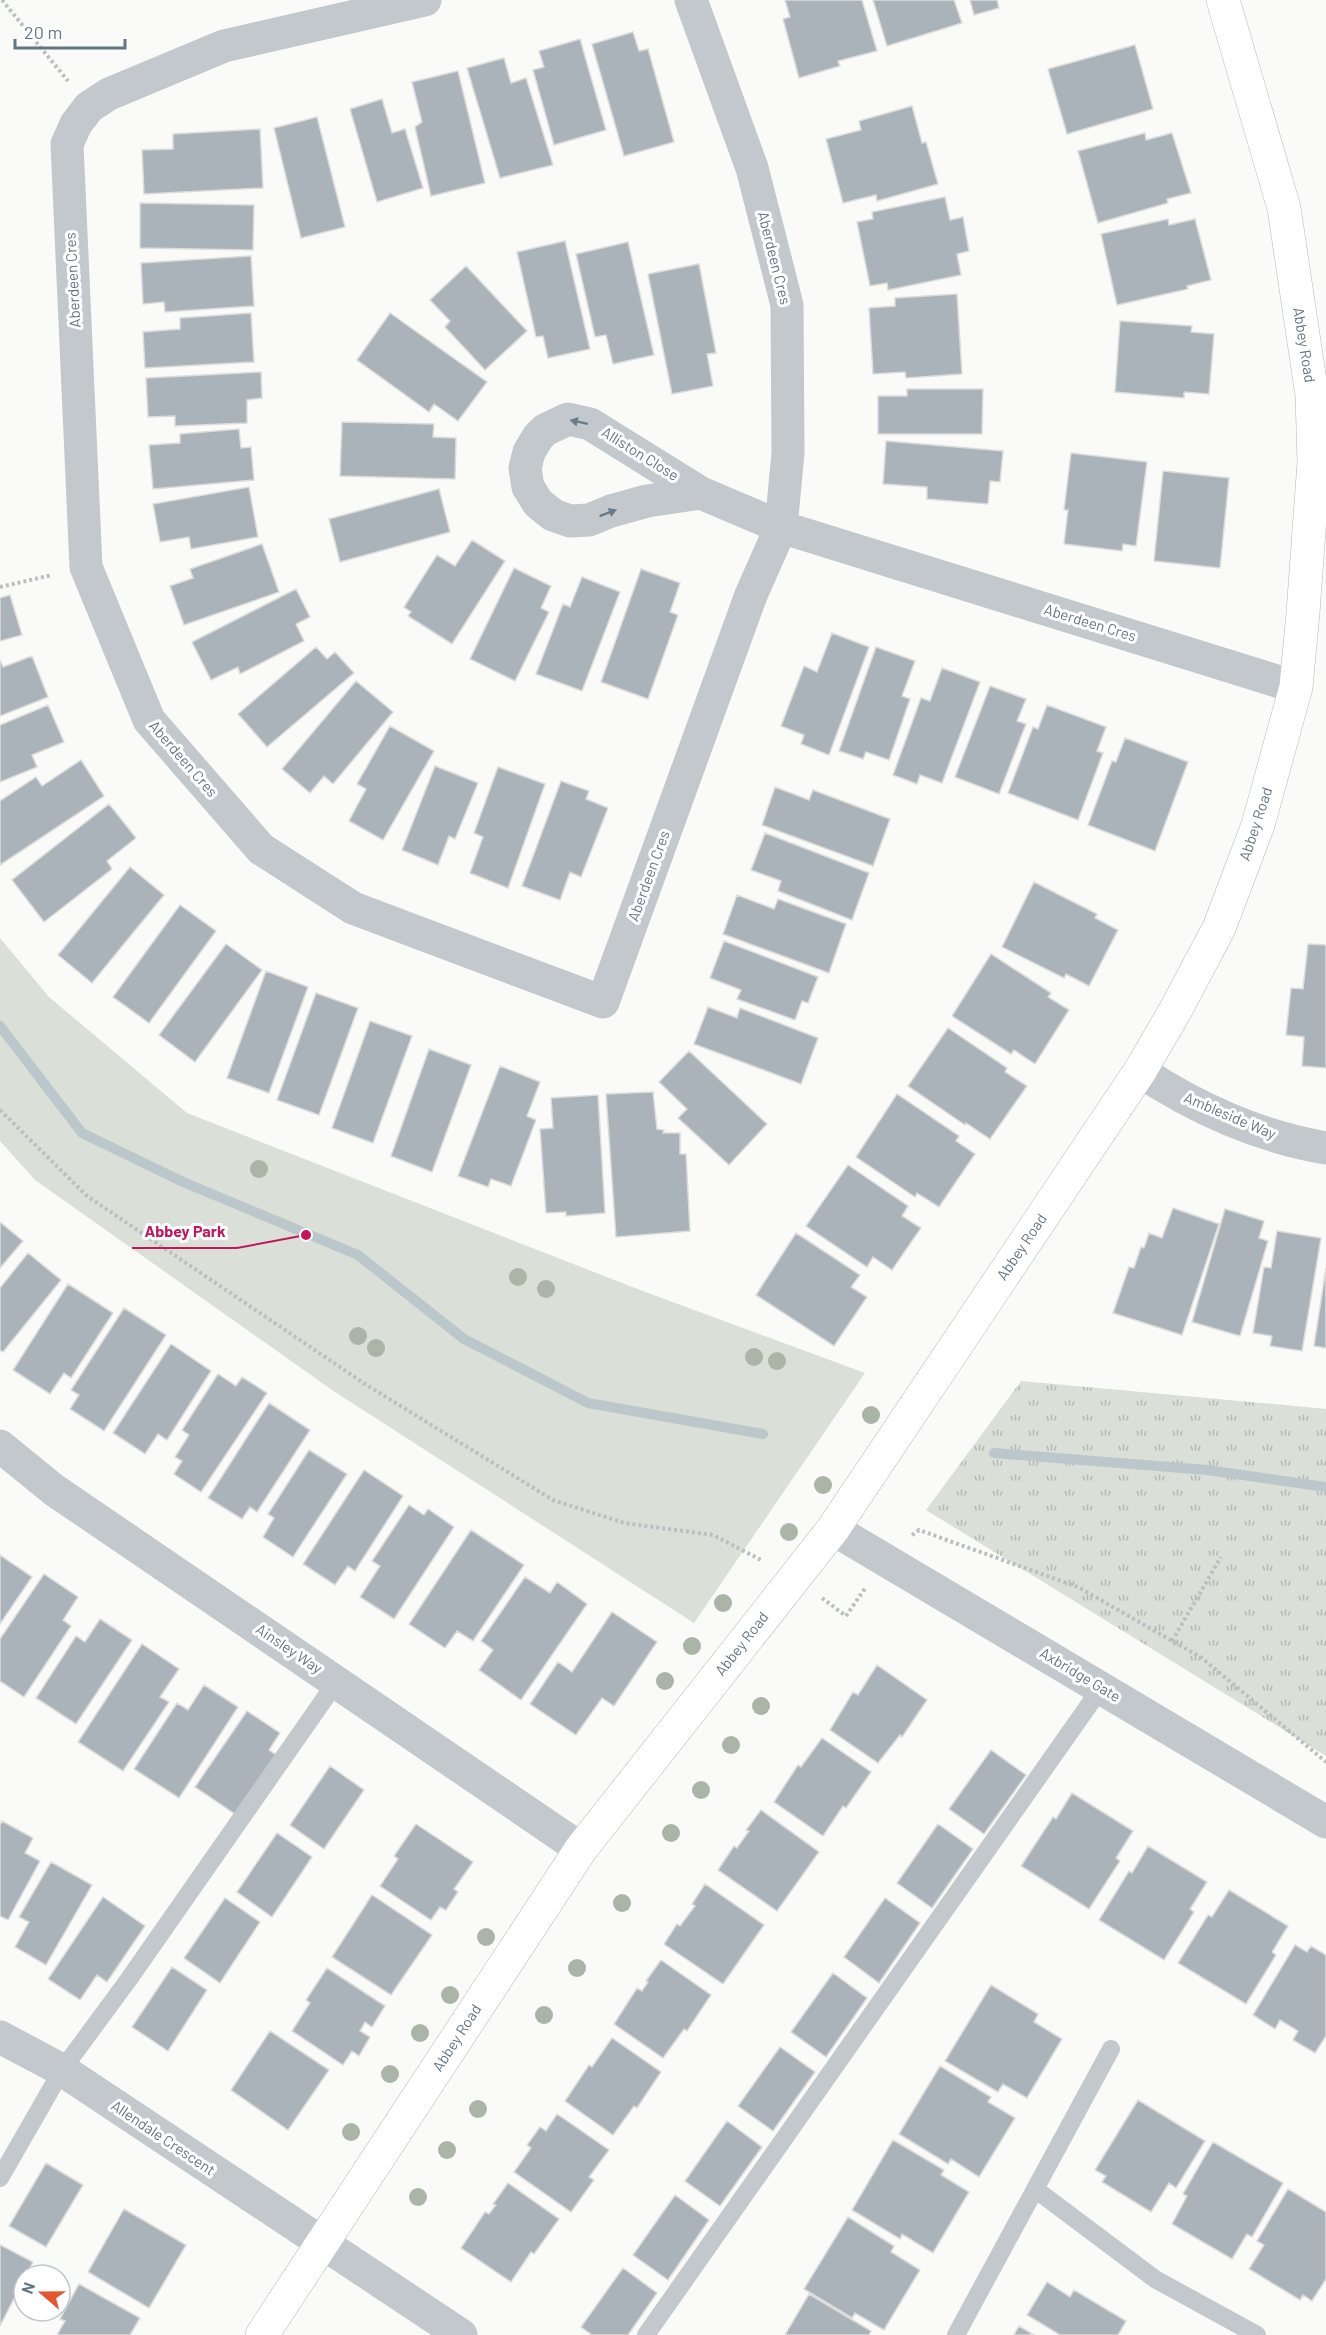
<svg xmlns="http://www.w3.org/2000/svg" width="1326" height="2335" viewBox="0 0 1326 2335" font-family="Barlow,sans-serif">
  <defs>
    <pattern id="grass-tufts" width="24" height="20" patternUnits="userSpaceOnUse" patternTransform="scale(1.5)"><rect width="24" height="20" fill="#dadfd7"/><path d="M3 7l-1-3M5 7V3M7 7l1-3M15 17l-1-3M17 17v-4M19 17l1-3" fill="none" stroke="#b4b9b4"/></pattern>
  </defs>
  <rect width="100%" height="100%" fill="#fafaf8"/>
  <!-- grass -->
  <path fill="url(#grass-tufts)" d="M1021,1381L1326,1409V1756L926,1510Z"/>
  <!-- green -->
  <path fill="#dadfd7" d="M0,938L49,997L187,1113L640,1290L865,1373L694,1623L335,1392L35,1180L0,1141Z"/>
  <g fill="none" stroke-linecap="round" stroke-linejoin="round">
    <!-- stream -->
    <path stroke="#bbc7cb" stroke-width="10" d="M0,1026L82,1133L183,1182L358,1255L464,1339L588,1403L763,1434
      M994,1453L1207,1470L1326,1487"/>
  </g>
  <!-- building -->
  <path fill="#aab3b9" stroke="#dcdcda" stroke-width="1.5" d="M785,0H862L877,51L838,61L840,66L799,78L783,19L790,17Z
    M873,0H954L962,23L887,46Z
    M970,0H997L999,8L974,15Z
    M633,32L639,51L648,49L674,142L624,156L592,44Z
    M580,39L606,130L554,145L533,70L544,67L539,51Z
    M1135,45L1153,109L1067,134L1048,69Z
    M504,58L511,83L526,78L553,165L500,178L467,68Z
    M458,71L485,183L431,196L415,127L422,122L412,82Z
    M382,99L392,133L405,129L423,188L377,202L350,109Z
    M912,106L922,143L926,142L938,184L877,201L876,195L843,203L826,139L861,130L859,121Z
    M317,117L345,227L301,238L274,128Z
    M260,129L263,188L144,194L142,150L173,149V134Z
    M1145,133L1146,140L1172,133L1191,193L1167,199L1168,203L1098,223L1078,151Z
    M945,197L950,220L963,217L969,251L957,254L961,275L888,290L887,283L870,286L857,222L873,219L872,212Z
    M140,203L254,205L253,250L140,248Z
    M1168,219L1169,225L1195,219L1211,280L1187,286L1188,289L1117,305L1101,234Z
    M565,241L590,349L548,358L543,336L536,337L517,252Z
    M628,242L654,355L613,364L606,335L595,337L576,254Z
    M251,256L254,306L165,312L164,302L143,304L141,263Z
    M699,264L716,353L707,354L713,386L672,394L648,274Z
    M466,266L527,331L485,370L445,327L450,321L430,300Z
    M957,294L962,374L906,378L905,372L873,374L869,308L895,306V298Z
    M251,313L254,362L145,368L143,332L180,329V318Z
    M390,313L487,382L458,421L434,404L429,412L357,360Z
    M1120,321L1192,326L1191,332L1214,334L1209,394L1184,392V398L1115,392Z
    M261,372L262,398L247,400V423L175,426V416L148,417L146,378Z
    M907,389H983L982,434H878V396H907Z
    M342,422L434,424L433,437L456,438L455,479L340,476Z
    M239,429L241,448L251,447L254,480L153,489L149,445L180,443V434Z
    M886,441L1003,451L1000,482L990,481L988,504L927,499V487L883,484Z
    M1071,453L1147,462L1136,546L1123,544L1122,551L1064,544L1068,510H1064Z
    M1163,471L1229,478L1220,568L1154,561Z
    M249,487L258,537L191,549L189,537L160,542L153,504Z
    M439,489L450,532L340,562L329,519Z
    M472,540L505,561L452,644L408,616L411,612L404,607L437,555L455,566Z
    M262,544L279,592L184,625L170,586L193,578L190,569Z
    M514,568L551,586L541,608L549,612L515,681L470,659Z
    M641,569L680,583L670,612L678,615L648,699L601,682Z
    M582,577L620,592L582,691L536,674L563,604L570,607Z
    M296,589L310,617L296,624L304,641L240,674L238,667L211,680L192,642Z
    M10,595L22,635L0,641V598Z
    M832,633L869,647L829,755L801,744L804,735L781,726L804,666L817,672Z
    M316,647L327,659L335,652L354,673L267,747L238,714Z
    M876,647L915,661L902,696L910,699L889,760L866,752L863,759L839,751Z
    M32,656L48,697L0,716V660L3,667Z
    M942,668L980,682L942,783L920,775L917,784L893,775L921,698L930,701Z
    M356,681L393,712L333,784L324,776L310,793L282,769Z
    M990,686L1026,699L1017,721L1026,724L999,794L955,777Z
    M48,705L64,742L32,755L37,767L0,782V725Z
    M1047,705L1106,727L1097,751L1103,753L1078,820L1008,793L1033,727L1038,729Z
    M390,726L434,751L383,840L349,821L366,789L357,784Z
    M1125,738L1188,762L1155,851L1088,825L1112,761L1116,762Z
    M81,760L104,796L0,865V801L36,777L42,786Z
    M435,766L478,783L455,839L449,836L438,865L402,850Z
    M498,767L545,784L508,888L470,873L483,837L474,833Z
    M561,781L589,791L586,799L608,808L581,877L570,872L560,900L522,886Z
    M775,787L809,800L813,790L890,819L873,866L762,825Z
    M109,804L136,838L107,861L112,869L44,922L12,880Z
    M765,833L869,873L852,920L778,891L781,881L751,870Z
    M130,867L164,895L92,983L58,955Z
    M1034,882L1097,914L1095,918L1118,930L1089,986L1066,974L1064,978L1002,947Z
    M737,895L774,909L778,899L846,924L829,973L723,934Z
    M180,905L216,931L149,1023L113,997Z
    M724,941L818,977L808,1003L802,1001L795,1020L737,999L741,990L710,978Z
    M226,944L262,970L195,1062L159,1035Z
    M1308,944L1326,945V1068L1302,1066L1304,1037L1286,1035L1291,988L1303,989Z
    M991,954L1051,993L1048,997L1069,1010L1035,1064L1014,1050L1011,1054L952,1016Z
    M266,971L308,987L269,1093L227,1078Z
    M316,993L358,1008L319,1115L277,1100Z
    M708,1007L737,1018L740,1008L818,1038L801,1084L694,1044Z
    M370,1021L412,1036L373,1143L332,1128Z
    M948,1028L1007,1068L1005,1072L1027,1086L990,1139L966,1123L965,1125L908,1086Z
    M429,1049L471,1065L432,1172L391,1156Z
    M689,1051L767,1124L729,1165L678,1118L687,1109L659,1082Z
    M500,1066L540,1082L527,1116L536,1120L511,1186L491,1179L488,1187L458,1176Z
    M653,1092L657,1129L664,1130L663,1133H680V1154H686L690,1231L616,1237L606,1094Z
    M897,1094L959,1136L956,1141L975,1154L939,1207L917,1193L915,1197L856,1157Z
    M598,1095L605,1213L566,1216V1212L546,1213L540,1129L553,1128L551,1098Z
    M848,1165L908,1206L902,1216L921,1228L892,1270L873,1257L867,1267L806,1226Z
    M1173,1208L1219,1224L1182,1335L1113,1313L1129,1267L1134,1268L1141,1247L1144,1248L1149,1233L1162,1238Z
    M1225,1209L1264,1221L1259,1238L1268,1241L1240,1336L1192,1322Z
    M0,1222L23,1241L0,1268Z
    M1277,1231L1321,1238L1302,1351L1270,1346L1272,1336L1253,1333L1264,1267L1271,1268Z
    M796,1233L860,1275L851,1287L867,1297L834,1346L756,1295Z
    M28,1253L61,1280L3,1352L0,1350V1288Z
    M1326,1268V1348L1314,1346Z
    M68,1284L113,1313L71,1378L64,1373L50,1394L13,1370Z
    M124,1308L166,1335L104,1431L70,1409L79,1395L71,1390Z
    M171,1344L211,1371L167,1440L158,1434L145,1454L113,1433Z
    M218,1374L236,1386L242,1377L267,1393L201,1492L174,1474L182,1461L175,1457L189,1435L182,1430Z
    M269,1403L310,1430L257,1512L250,1507L242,1519L208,1498Z
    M309,1450L347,1474L293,1557L263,1537L274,1518L268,1514Z
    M364,1470L403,1496L355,1571L348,1566L335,1585L303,1564Z
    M409,1505L424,1515L428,1509L454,1527L394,1619L360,1597L380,1566L372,1561Z
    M471,1530L524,1565L473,1641L457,1631L445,1648L409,1624Z
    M0,1555L32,1577L0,1624Z
    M44,1574L78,1597L63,1620L71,1626L24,1697L0,1681V1639Z
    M525,1577L550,1593L557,1582L587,1604L521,1700L479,1670L493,1650L481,1641Z
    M612,1612L657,1642L614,1706L602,1698L576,1735L530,1704L558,1662L572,1672Z
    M100,1619L132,1640L76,1724L36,1698L76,1636L85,1642Z
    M142,1644L179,1669L160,1697L169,1702L123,1771L78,1742Z
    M877,1665L927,1700L902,1737L900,1735L878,1763L830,1730L853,1692L858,1695Z
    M204,1685L238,1707L179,1798L134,1769L177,1703L188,1710Z
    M247,1711L280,1733L269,1750L278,1756L238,1816L195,1787Z
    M822,1738L871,1772L846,1808L843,1806L823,1836L774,1802L798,1765L801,1767Z
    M991,1750L1026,1775L984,1834L949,1809Z
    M330,1766L364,1790L324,1849L290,1825Z
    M1072,1793L1133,1831L1116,1858L1120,1861L1089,1909L1021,1866L1053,1817L1056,1819Z
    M761,1810L819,1852L777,1911L718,1870L734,1846L737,1848L749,1831L746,1830Z
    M2,1821L33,1838L25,1853L40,1861L8,1920L0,1916V1825Z
    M416,1824L473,1862L454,1889L458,1892L446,1910L440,1907L431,1920L380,1886L398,1859L394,1856Z
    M938,1824L973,1849L932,1908L897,1883Z
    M277,1833L312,1857L272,1917L237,1892Z
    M1148,1846L1207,1882L1190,1909L1194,1912L1164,1960L1099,1920L1129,1871L1132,1873Z
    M51,1862L92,1885L46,1965L15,1947L29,1922L19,1917Z
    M705,1884L764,1925L723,1984L664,1944L677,1924L680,1926L695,1906L692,1904Z
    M1229,1890L1288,1926L1272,1952L1276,1955L1246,2004L1178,1963L1208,1915L1212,1917Z
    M372,1895L432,1935L391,1995L332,1957Z
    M103,1897L145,1926L107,1982L97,1975L80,2000L48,1979Z
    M225,1898L260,1922L220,1983L184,1958Z
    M885,1898L920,1923L879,1983L844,1957Z
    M1295,1945L1307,1952L1311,1946L1326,1955V2036L1315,2053L1293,2040L1298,2031L1280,2020L1275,2029L1253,2015Z
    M661,1960L711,1995L687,2031L684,2029L663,2058L614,2024L637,1988L642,1991L648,1982L646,1981Z
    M172,1967L207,1990L168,2051L132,2027Z
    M327,1968L385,2006L372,2027L365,2022L360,2031L370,2037L359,2056L352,2051L343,2065L292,2031L310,2003L306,2000Z
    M833,1973L867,1998L826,2057L791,2032Z
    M991,1985L1038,2014L1034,2022L1062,2039L1027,2098L1003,2084L998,2092L945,2061Z
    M270,2031L329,2070L288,2130L231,2090Z
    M612,2038L661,2072L637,2108L634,2106L613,2135L565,2101L589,2065L592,2067Z
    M780,2047L815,2072L773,2131L738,2106Z
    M940,2066L991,2097L988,2102L1015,2118L979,2177L951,2159L948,2164L899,2134Z
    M1138,2100L1205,2141L1176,2188L1169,2183L1151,2212L1102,2182L1106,2176L1095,2170Z
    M557,2114L609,2150L589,2177L594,2180L571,2212L514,2172L531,2148L527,2145L540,2127L546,2131Z
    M727,2121L762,2147L720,2206L685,2181Z
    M893,2140L944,2170L941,2175L969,2192L933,2253L902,2234L900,2239L852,2210Z
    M1213,2142L1283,2183L1252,2237L1247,2234L1232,2259L1172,2224L1187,2196L1183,2194Z
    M46,2163L83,2185L46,2247L9,2226Z
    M508,2183L559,2219L534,2254L531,2252L511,2282L461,2248L485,2212L489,2214L496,2205L493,2204Z
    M1288,2189L1326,2212V2279L1312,2301L1303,2295L1300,2300L1249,2269L1264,2245L1257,2241Z
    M675,2195L709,2220L668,2280L633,2255Z
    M124,2209L186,2245L149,2308L88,2272Z
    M848,2217L894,2246L891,2252L920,2270L884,2330L855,2313L852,2318L804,2289Z
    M0,2245L33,2262L26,2275H24V2279L0,2326Z
    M623,2268L657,2293L628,2335H592L581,2327Z
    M1047,2282L1070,2297L1074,2290L1126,2321L1118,2335H1060L1027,2315Z
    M79,2284L140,2318L130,2335H57L65,2321L60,2319Z
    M809,2294L871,2331L869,2335H785Z
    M1019,2326L1034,2335H1014Z"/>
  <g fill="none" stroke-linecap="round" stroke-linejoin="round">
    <defs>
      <path id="secondary" d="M262,2335L581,1849L833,1529L1140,1071L1175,1011L1219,928L1258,825L1296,687L1303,613L1314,462L1312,395L1284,208L1223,0"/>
    </defs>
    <!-- secondary casing -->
    <use href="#secondary" stroke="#b3babf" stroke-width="34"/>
    <!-- path -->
    <path stroke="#bbbfc2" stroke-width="4" stroke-dasharray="3 3" stroke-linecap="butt" d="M2,0L68,81
      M0,587L52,575
      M0,1110L87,1196L365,1384L553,1500L624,1523L713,1535L763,1561
      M912,1535L919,1530L1078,1587L1202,1658L1326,1762
      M822,1598L846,1616L866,1587
      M1172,1641L1221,1557"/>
    <!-- lane -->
    <path stroke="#c3c8cc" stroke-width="18" d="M0,2178L62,2070L129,1979L337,1681
      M1035,2189L1155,2279L1257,2335
      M646,2335L1101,1688
      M956,2335L1111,2049"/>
    <!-- street -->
    <path stroke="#c3c8cc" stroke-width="33" d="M425,0L224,46L109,94L89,107L76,124L67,144L86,567L149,720L261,849L353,908L603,1002L751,595L781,527L788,453L787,305L752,168L691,0
      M701,493L647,501L611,511L589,520L570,521L553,515L538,503L528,487L525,468L529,452L538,437L545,430L568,419L590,424L701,493L781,527L1296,687
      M1140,1071C1195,1108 1260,1137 1326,1148
      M0,1446L54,1490L581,1849
      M833,1529L1326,1822
      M0,2037L62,2070L461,2335"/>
    <!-- secondary -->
    <use href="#secondary" stroke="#fff" stroke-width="33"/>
  </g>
  <!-- trees -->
  <g fill="#aab4a7">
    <circle cx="259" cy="1169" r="9"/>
    <circle cx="518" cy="1277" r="9"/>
    <circle cx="546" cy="1289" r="9"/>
    <circle cx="358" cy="1336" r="9"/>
    <circle cx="376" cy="1348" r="9"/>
    <circle cx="754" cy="1357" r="9"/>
    <circle cx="777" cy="1361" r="9"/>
    <circle cx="871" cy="1415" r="9"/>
    <circle cx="823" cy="1485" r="9"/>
    <circle cx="789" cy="1532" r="9"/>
    <circle cx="723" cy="1603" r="9"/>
    <circle cx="692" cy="1646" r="9"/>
    <circle cx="665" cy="1681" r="9"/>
    <circle cx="761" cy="1706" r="9"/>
    <circle cx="731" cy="1745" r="9"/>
    <circle cx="701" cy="1790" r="9"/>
    <circle cx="671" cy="1833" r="9"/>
    <circle cx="622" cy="1903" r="9"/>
    <circle cx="486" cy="1937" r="9"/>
    <circle cx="577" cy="1968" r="9"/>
    <circle cx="450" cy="1995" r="9"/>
    <circle cx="544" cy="2015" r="9"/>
    <circle cx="420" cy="2033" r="9"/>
    <circle cx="390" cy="2074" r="9"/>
    <circle cx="478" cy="2109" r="9"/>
    <circle cx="351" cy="2132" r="9"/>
    <circle cx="447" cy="2150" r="9"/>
    <circle cx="418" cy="2197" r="9"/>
  </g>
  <!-- one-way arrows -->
  <defs><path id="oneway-solid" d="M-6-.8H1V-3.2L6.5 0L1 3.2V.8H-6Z" transform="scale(1.5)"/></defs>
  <g fill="#6a7a87">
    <use href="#oneway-solid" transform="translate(579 422) rotate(-168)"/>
    <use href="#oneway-solid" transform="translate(608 513) rotate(-21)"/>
  </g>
  <g text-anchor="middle" stroke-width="6" stroke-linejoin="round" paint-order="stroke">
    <!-- street labels -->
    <g font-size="15" fill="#657683" stroke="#fff">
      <text transform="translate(774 258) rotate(76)" y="5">Aberdeen Cres</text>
      <text transform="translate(73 280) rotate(-93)" y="5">Aberdeen Cres</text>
      <text transform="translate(1304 345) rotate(81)" y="5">Abbey Road</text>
      <text transform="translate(640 454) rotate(32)" y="5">Alliston Close</text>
      <text transform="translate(1090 623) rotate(17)" y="5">Aberdeen Cres</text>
      <text transform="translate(183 759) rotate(49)" y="5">Aberdeen Cres</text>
      <text transform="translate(1256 824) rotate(-72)" y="5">Abbey Road</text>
      <text transform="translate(649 876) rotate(-70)" y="5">Aberdeen Cres</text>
      <text transform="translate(1230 1116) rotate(23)" y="5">Ambleside Way</text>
      <text transform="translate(1022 1247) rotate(-56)" y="5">Abbey Road</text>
      <text transform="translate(742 1644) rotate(-52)" y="5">Abbey Road</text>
      <text transform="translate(289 1649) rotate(34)" y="5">Ainsley Way</text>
      <text transform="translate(1080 1675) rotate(31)" y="5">Axbridge Gate</text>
      <text transform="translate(457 2038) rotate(-57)" y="5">Abbey Road</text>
      <text transform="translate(163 2138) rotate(34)" y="5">Allendale Crescent</text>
    </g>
  </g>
  <!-- callouts -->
  <path fill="none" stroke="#c2185b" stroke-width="2" d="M306 1235L237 1248H132"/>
  <circle fill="#c2185b" stroke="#fff" stroke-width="2" cx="306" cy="1235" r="6"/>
  <g font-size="16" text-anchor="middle" font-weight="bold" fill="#c2185b" stroke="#fff" stroke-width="6" stroke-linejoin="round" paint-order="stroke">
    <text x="185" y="1237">Abbey Park</text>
  </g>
  <!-- north arrow -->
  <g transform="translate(42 2293) rotate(290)"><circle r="28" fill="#ffffff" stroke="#c1c8cd" stroke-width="1.5"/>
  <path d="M0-4.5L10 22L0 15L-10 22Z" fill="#e4572e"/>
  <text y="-9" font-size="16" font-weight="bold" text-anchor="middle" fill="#657683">N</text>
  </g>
  <!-- scale -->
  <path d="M15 39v9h110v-9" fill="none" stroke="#657683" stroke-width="3"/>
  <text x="24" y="39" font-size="18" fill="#657683" stroke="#ffffff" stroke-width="4.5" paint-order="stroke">20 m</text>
</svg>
